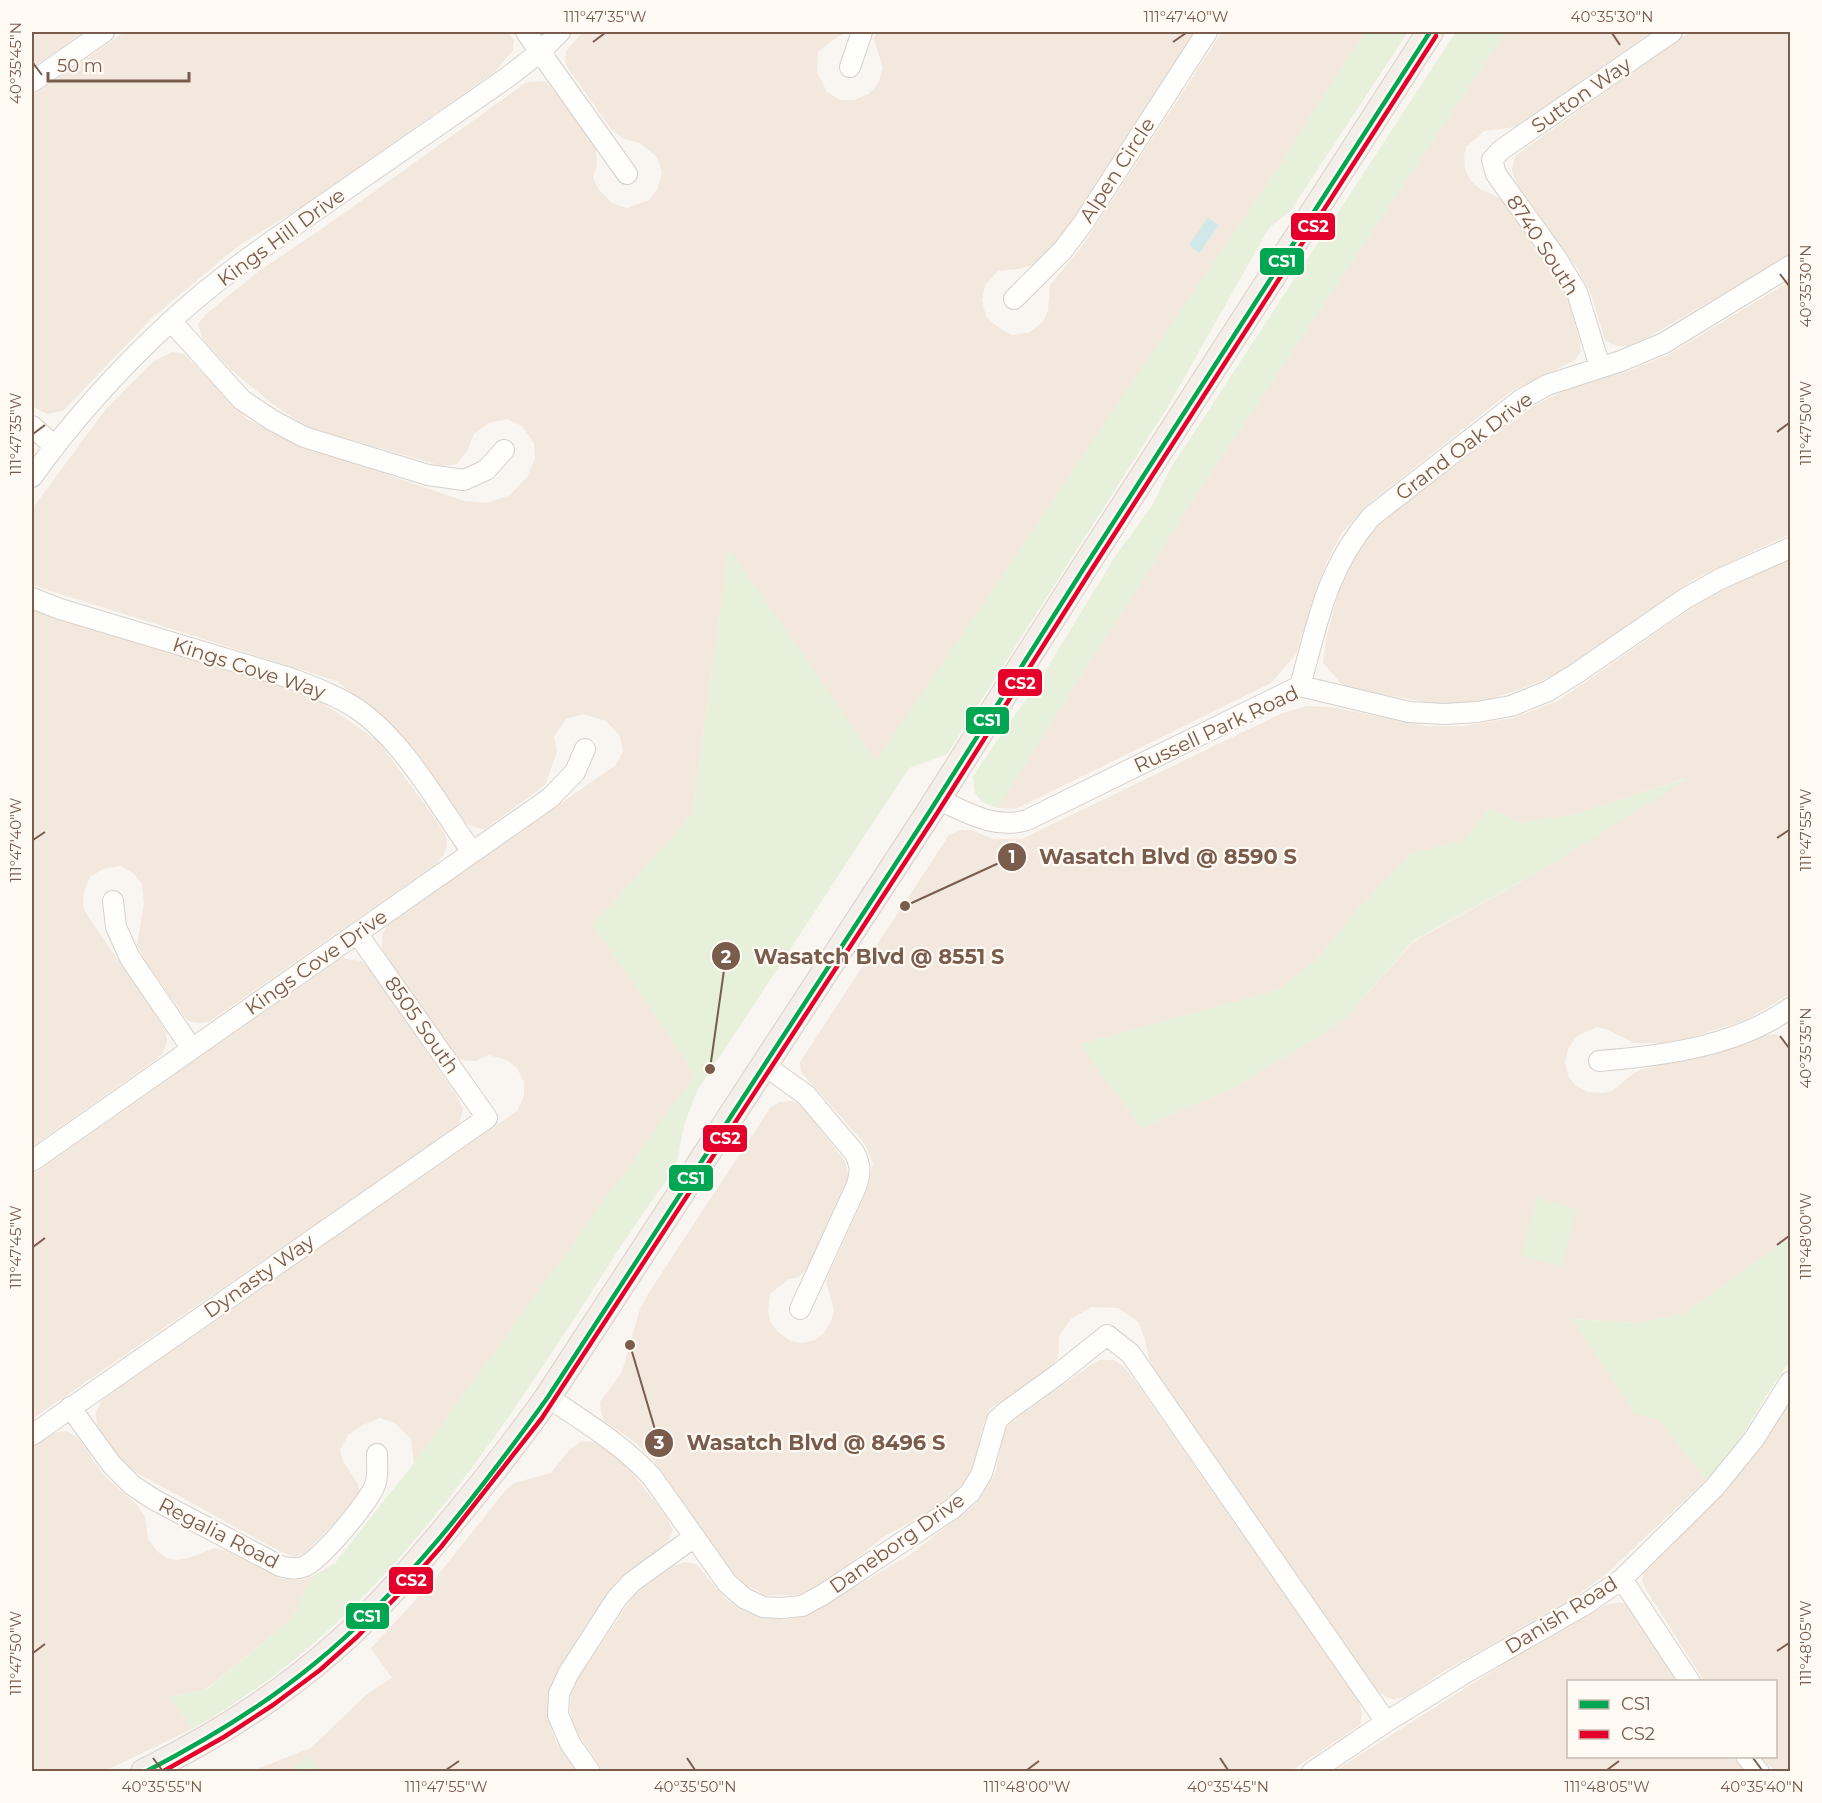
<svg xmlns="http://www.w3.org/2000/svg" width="1822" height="1803" viewBox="0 0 1822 1803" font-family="Montserrat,sans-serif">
  <rect width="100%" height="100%" fill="#f9f5f0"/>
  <!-- residential -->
  <path fill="#f2e8de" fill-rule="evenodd" d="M32,32H84L32,68Z
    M125,32H508L514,40L513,50L496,71L300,208L238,246L153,317L63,411L47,414L32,406V96Z
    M583,32H847L833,40L818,52L817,72L827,92L840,100H854L869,94L879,82L883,68L874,39L876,32H1197L1173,70L1057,242L1038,263L1019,269L998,271L985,285L982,300L986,317L1002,330L1012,335L1028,333L1043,322L1048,311L1050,285L1081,248L1222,32H1365L1282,162L876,762L729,549L692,815L593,925L696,1075L414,1463L411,1439L395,1423L380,1418L363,1425L348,1435L340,1450L343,1461L358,1484L361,1496L305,1553L296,1557L281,1552L130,1469L117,1456L97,1425L96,1413L101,1401L122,1385L517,1111L524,1096V1082L517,1068L507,1060L489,1055L475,1061L462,1060L455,1056L382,949V935L390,922L616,765L623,751L620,736L606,721L583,714L566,719L554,736L557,752L545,785L484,830L467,824L435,783L360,700L337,681L32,585V509L106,409L154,361L172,352L184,354L247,419L292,442L464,501L487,503L510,495L527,477L535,459L534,443L522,426L507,419L488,423L474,434L467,451L457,464L442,466L307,427L274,405L231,370L203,340L198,324L206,314L259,271L326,226L527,82L545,81L556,93L596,148L597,165L593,178L599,190L612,203L627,208L649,200L658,188L662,173L657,157L640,143L624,139L611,129L568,68L565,61L566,51Z
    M1506,32H1652L1515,127L1484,131L1466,147L1464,155L1465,170L1471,181L1481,190L1492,194L1501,199L1553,273L1569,301L1580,342L1581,351L1575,360L1510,392L1366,506L1342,533L1326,563L1296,654L1271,683L1028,803L1015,809L997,808L1185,513Z
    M1690,32H1790V255L1633,346H1616L1605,340L1591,294L1577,268L1516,183L1512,170L1515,156Z
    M1790,281V534L1694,579L1561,672L1516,691L1476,703H1432L1345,688L1323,663L1327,635L1339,591L1350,559L1378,523L1535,405L1570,388L1631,370L1668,355Z
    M1790,559V994L1746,1020L1692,1037L1662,1043H1634L1609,1030L1597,1027L1577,1036L1568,1049L1565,1062L1568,1075L1574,1084L1587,1092L1602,1093L1612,1091L1633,1074L1643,1069L1716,1054L1763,1035L1776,1034L1790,1049V1238L1683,1314L1638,1323L1571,1319L1659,1420L1706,1480L1605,1575L1572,1599L1438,1675L1404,1698L1391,1699L1378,1692L1156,1372L1149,1359L1145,1339L1138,1322L1118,1308L1091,1307L1071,1319L1059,1336L1058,1358L1050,1368L990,1409L984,1422L974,1464L967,1479L955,1492L925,1514L885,1536L849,1564L811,1589L798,1595H765L742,1583L734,1575L654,1461L636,1443L604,1421L601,1412L600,1402L622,1372L640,1309L648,1294L770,1108L780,1102L791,1101L800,1103L845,1161L848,1174L847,1186L807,1268L799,1277L789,1279L770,1294L768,1311L771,1323L778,1332L790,1341L802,1343L815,1340L824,1333L831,1322L834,1310L826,1281L866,1192L870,1180L873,1163L864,1143L801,1072L800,1062L949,835L962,830H971L994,839H1022L1280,714L1307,706L1331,707L1427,726H1463L1513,718L1558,701L1702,601L1746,578ZM1686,778L1547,867L1413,942L1342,1022L1235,1087L1141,1128L1081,1044L1278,990L1315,961L1368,898L1410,854L1465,840L1490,808L1520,823L1576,814Z
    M32,609L274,684L323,703L378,741L436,820L446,836L447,846L443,856L436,864L209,1022L202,1023L191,1022L184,1016L146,962L137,945L144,903L142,884L133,873L120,866L103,869L90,877L84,891L83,906L89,918L151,1008L166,1032L167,1042L162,1054L151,1063L32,1147Z
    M341,958L361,961L370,969L456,1095L463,1109L459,1125L32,1419V1175Z
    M1101,1360H1114L1124,1367L1133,1378L1358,1700L1362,1712L1360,1725L1291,1771L604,1772L573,1726L570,1711L571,1693L578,1678L634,1595L671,1567L685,1562L696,1564L727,1600L746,1612L785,1620L808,1615L911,1554L976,1504L996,1472L1003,1434L1007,1425L1091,1365Z
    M1790,1399V1771H1774L1761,1757L1776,1756V1682L1704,1681L1647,1591L1642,1581L1644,1571L1715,1501L1753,1457Z
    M67,1431L80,1440L103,1475L137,1505L145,1517L148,1539L157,1551L166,1558L177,1560L192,1557L215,1548L227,1551L282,1579L301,1580L313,1576L292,1619L248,1655L205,1690L169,1697L192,1729L105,1771H32V1448L53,1433Z
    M582,1441L594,1442L613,1453L633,1474L664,1513L673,1530L669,1541L620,1578L581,1634L559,1671L548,1695L549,1721L556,1742L577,1771L249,1772L311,1748L366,1695L392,1678L371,1648L434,1580L505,1491L514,1483L551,1473L570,1449Z
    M1615,1603H1624L1629,1607L1678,1681L1568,1682V1756L1732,1757L1744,1771L1333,1772L1521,1653L1606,1605Z"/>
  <!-- green -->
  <path fill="#e7f0db" d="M1365,32H1408L1291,210L1269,228L1167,408L947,754L909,768L697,1091C693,1102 688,1114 684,1125C681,1138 680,1152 676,1165C672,1177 660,1188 653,1199C636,1224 619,1248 603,1274C492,1446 376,1627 192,1729L169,1697L206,1690L292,1619L313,1576L335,1563L414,1463L695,1075L593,925L692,815L729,548L876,761L1282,162Z
    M1456,32H1506L1185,513L997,808L982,802L975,793L973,776L1017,712L1035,688L1116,555L1152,506L1170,469Z
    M1690,777L1547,867L1413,941L1342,1022L1235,1087L1141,1128L1080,1044L1278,990L1315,961L1368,898L1410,854L1464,840L1490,808L1520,823L1576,814Z
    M1537,1198L1577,1209L1562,1266L1521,1256Z
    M1790,1238V1361L1770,1390L1744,1433L1721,1464L1706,1480L1659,1420L1634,1413L1571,1319L1638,1323L1683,1314Z
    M309,1756L319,1771H297L294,1767Z"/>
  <!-- water -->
  <path fill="#d0e8ea" d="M1208,218L1219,225L1199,253L1189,245Z"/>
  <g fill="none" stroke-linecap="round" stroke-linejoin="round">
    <defs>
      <path id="minor" d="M526,32L627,174
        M850,67L862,32
        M32,82L104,32
        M1014,299L1063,250L1084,222L1207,32
        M171,321L242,400L272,420L304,437L428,475L464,480L486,470L504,450
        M1600,367L1577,292L1557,259L1496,174L1492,160L1501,150L1672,32
        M32,426L54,446
        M32,477C72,421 120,368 171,321C216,279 268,244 319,208C381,165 443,122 505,79L540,52L560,32
        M32,598L60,609L290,678C313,687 336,695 357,709C403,740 440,807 472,852
        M1300,686C1318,622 1326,569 1371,517L1522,399L1547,385L1621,361L1664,343L1790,266
        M937,799C967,812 994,830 1027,820L1300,686L1409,712L1445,714L1477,712L1511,706L1548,691L1574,675L1686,598L1720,579L1790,548
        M113,901L116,927L130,958L192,1049
        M1599,1061C1662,1056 1738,1046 1790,1008
        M764,1065L806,1095L854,1152C861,1165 861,1173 856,1187L800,1309
        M32,1161L550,798L575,772L585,749
        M548,1397C584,1422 622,1444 652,1477L727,1583L744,1598L763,1607L781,1608L802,1606L824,1594L952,1509L970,1493L982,1473L997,1420L1007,1411L1057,1375L1107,1335L1130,1353L1386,1722
        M70,1407L112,1465L132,1485L153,1499L280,1566C289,1568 295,1570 303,1567C319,1562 372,1499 376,1482C378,1474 377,1463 377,1454
        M32,1435L487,1118L357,933
        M1622,1579L1690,1682
        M1746,1756L1759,1772
        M590,1772L570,1743L558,1715L559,1694L568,1674L617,1598L632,1582L694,1537
        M1312,1772L1386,1722L1467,1672L1586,1604L1622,1579L1715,1487L1754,1439L1790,1382"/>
      <path id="major" d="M144,1772C213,1738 279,1697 337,1645C378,1609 413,1568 448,1526C483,1484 517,1441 548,1397L930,811L1084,568L1430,32"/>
    </defs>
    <!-- minor casing -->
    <use href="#minor" stroke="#d7d1cb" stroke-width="22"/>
    <!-- major casing -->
    <use href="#major" stroke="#dad1cc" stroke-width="28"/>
    <!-- minor -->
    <use href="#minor" stroke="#fefefd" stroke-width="20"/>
    <!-- major -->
    <use href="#major" stroke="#f3eee8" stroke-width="26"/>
    <defs>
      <path id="bus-1" d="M145,1772C205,1741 262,1707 314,1664C403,1592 481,1490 548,1397L930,811L1084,568L1430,32"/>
      <path id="bus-2" d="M162,1772L224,1737L273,1705L320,1670L357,1637L400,1593L441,1547L542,1418L936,815L1090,572L1436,36"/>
    </defs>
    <!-- bus-1 casing -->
    <use href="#bus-1" stroke="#fffaf3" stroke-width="9"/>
    <!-- bus-2 casing -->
    <use href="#bus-2" stroke="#fffaf3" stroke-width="9"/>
    <!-- bus-1 -->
    <use href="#bus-1" stroke="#00a651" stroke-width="4.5"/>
    <!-- bus-2 -->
    <use href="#bus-2" stroke="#e4002b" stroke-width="4.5"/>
  </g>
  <!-- ticks -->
  <path fill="none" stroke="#7a5c4d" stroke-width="2" d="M1612,33L1620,45M593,42L605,33M1173,42L1186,33M33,63L42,75M1780,274L1789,286M1777,432L1789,423M33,434L45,425M1777,838L1789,830M33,840L45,832M1780,1036L1789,1048M1777,1245L1789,1236M33,1247L45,1238M1777,1651L1789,1643M33,1653L45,1644M153,1758L162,1770M687,1758L695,1770M1220,1758L1228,1770M1753,1758L1762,1770M446,1770L459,1761M1027,1770L1039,1761M1607,1770L1619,1761"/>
  <g text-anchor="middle" stroke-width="4.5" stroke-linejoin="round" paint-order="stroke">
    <!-- street labels -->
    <g font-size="20" fill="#7a5c4d" stroke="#fffaf3">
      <text transform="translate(1581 95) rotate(-35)" y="7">Sutton Way</text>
      <text transform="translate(1117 170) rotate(-57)" y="7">Alpen Circle</text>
      <text transform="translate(281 237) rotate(-36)" y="7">Kings Hill Drive</text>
      <text transform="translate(1543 245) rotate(57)" y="7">8740 South</text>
      <text transform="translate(1464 446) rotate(-37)" y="7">Grand Oak Drive</text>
      <text transform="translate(249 668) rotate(18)" y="7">Kings Cove Way</text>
      <text transform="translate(1216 729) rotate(-25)" y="7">Russell Park Road</text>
      <text transform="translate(316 962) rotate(-35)" y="7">Kings Cove Drive</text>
      <text transform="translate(422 1025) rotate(55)" y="7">8505 South</text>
      <text transform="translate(259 1276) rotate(-35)" y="7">Dynasty Way</text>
      <text transform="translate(219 1533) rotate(27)" y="7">Regalia Road</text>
      <text transform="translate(897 1543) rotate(-35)" y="7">Daneborg Drive</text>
      <text transform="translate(1561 1615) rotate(-32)" y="7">Danish Road</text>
    </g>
  </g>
  <!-- callouts -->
  <path fill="none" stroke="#7a5c4d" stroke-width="2" d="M905 906L1012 857M710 1069L726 956M630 1345L659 1443"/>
  <g fill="#7a5c4d" stroke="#fffaf3" stroke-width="2">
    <circle cx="905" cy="906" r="6"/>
    <circle cx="710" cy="1069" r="6"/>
    <circle cx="630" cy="1345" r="6"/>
    <circle cx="1012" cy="857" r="15"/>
    <circle cx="726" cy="956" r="15"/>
    <circle cx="659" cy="1443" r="15"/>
  </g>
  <g font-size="18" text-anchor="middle" font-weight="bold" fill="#fff">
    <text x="1012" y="863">1</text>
    <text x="726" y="963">2</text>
    <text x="659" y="1449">3</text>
  </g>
  <g font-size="21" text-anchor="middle" font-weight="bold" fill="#7a5c4d" stroke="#fffaf3" stroke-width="4.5" stroke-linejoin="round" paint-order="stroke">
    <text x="1168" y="864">Wasatch Blvd @ 8590 S</text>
    <text x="879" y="964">Wasatch Blvd @ 8551 S</text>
    <text x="816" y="1450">Wasatch Blvd @ 8496 S</text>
  </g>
  <g stroke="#fffaf3" stroke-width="2">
    <rect x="1290" y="212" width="46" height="29" rx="6" fill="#e4002b"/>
    <rect x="1259" y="247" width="46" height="29" rx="6" fill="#00a651"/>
    <rect x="997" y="668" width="46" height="29" rx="6" fill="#e4002b"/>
    <rect x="965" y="706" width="45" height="29" rx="6" fill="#00a651"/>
    <rect x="702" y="1124" width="46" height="29" rx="6" fill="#e4002b"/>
    <rect x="668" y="1164" width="46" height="28" rx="6" fill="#00a651"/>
    <rect x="388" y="1566" width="46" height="29" rx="6" fill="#e4002b"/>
    <rect x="345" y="1602" width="45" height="28" rx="6" fill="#00a651"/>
  </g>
  <g font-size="16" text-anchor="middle" font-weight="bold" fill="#fff">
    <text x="1313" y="232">CS2</text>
    <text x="1282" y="267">CS1</text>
    <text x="1020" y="689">CS2</text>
    <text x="987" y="726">CS1</text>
    <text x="725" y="1144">CS2</text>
    <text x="691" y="1184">CS1</text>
    <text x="411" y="1586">CS2</text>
    <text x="367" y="1622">CS1</text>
  </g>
  <!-- border -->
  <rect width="1822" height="1803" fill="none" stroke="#fffaf3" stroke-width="66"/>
  <!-- legend -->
  <rect x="1567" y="1680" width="210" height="78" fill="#fffaf3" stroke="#cabbb1" stroke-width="1.5"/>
  <rect x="1579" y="1700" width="30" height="9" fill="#00a651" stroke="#cabbb1" stroke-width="1.5"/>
  <text x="1621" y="1710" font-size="18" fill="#7a5c4d">CS1</text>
  <rect x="1579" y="1730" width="30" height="9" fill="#e4002b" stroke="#cabbb1" stroke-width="1.5"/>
  <text x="1621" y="1740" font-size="18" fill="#7a5c4d">CS2</text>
  <!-- scale -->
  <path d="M48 72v9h141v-9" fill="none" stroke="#7a5c4d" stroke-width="3"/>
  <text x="57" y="72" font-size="18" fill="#7a5c4d" stroke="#fffaf3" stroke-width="4.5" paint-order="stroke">50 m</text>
  <rect x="33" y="33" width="1756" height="1737" fill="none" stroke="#7a5c4d" stroke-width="2"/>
  <g font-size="15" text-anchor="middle" fill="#7a5c4d">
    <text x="605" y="22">111°47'35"W</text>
    <text x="1186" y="22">111°47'40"W</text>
    <text x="1612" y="22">40°35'30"N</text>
    <text transform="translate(16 63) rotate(-90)" y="5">40°35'45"N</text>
    <text transform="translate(1806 286) rotate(-90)" y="5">40°35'30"N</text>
    <text transform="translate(1806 423) rotate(-90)" y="5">111°47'50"W</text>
    <text transform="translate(16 434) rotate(-90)" y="5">111°47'35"W</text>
    <text transform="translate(1806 830) rotate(-90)" y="5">111°47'55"W</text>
    <text transform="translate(16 840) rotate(-90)" y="5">111°47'40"W</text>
    <text transform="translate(1806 1048) rotate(-90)" y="5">40°35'35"N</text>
    <text transform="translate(1806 1236) rotate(-90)" y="5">111°48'00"W</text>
    <text transform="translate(16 1247) rotate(-90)" y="5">111°47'45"W</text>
    <text transform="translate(1806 1643) rotate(-90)" y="5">111°48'05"W</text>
    <text transform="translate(16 1653) rotate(-90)" y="5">111°47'50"W</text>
    <text x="162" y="1792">40°35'55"N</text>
    <text x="446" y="1792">111°47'55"W</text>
    <text x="695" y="1792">40°35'50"N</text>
    <text x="1027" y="1792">111°48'00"W</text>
    <text x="1228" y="1792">40°35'45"N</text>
    <text x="1607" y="1792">111°48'05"W</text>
    <text x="1762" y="1792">40°35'40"N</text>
  </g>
</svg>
